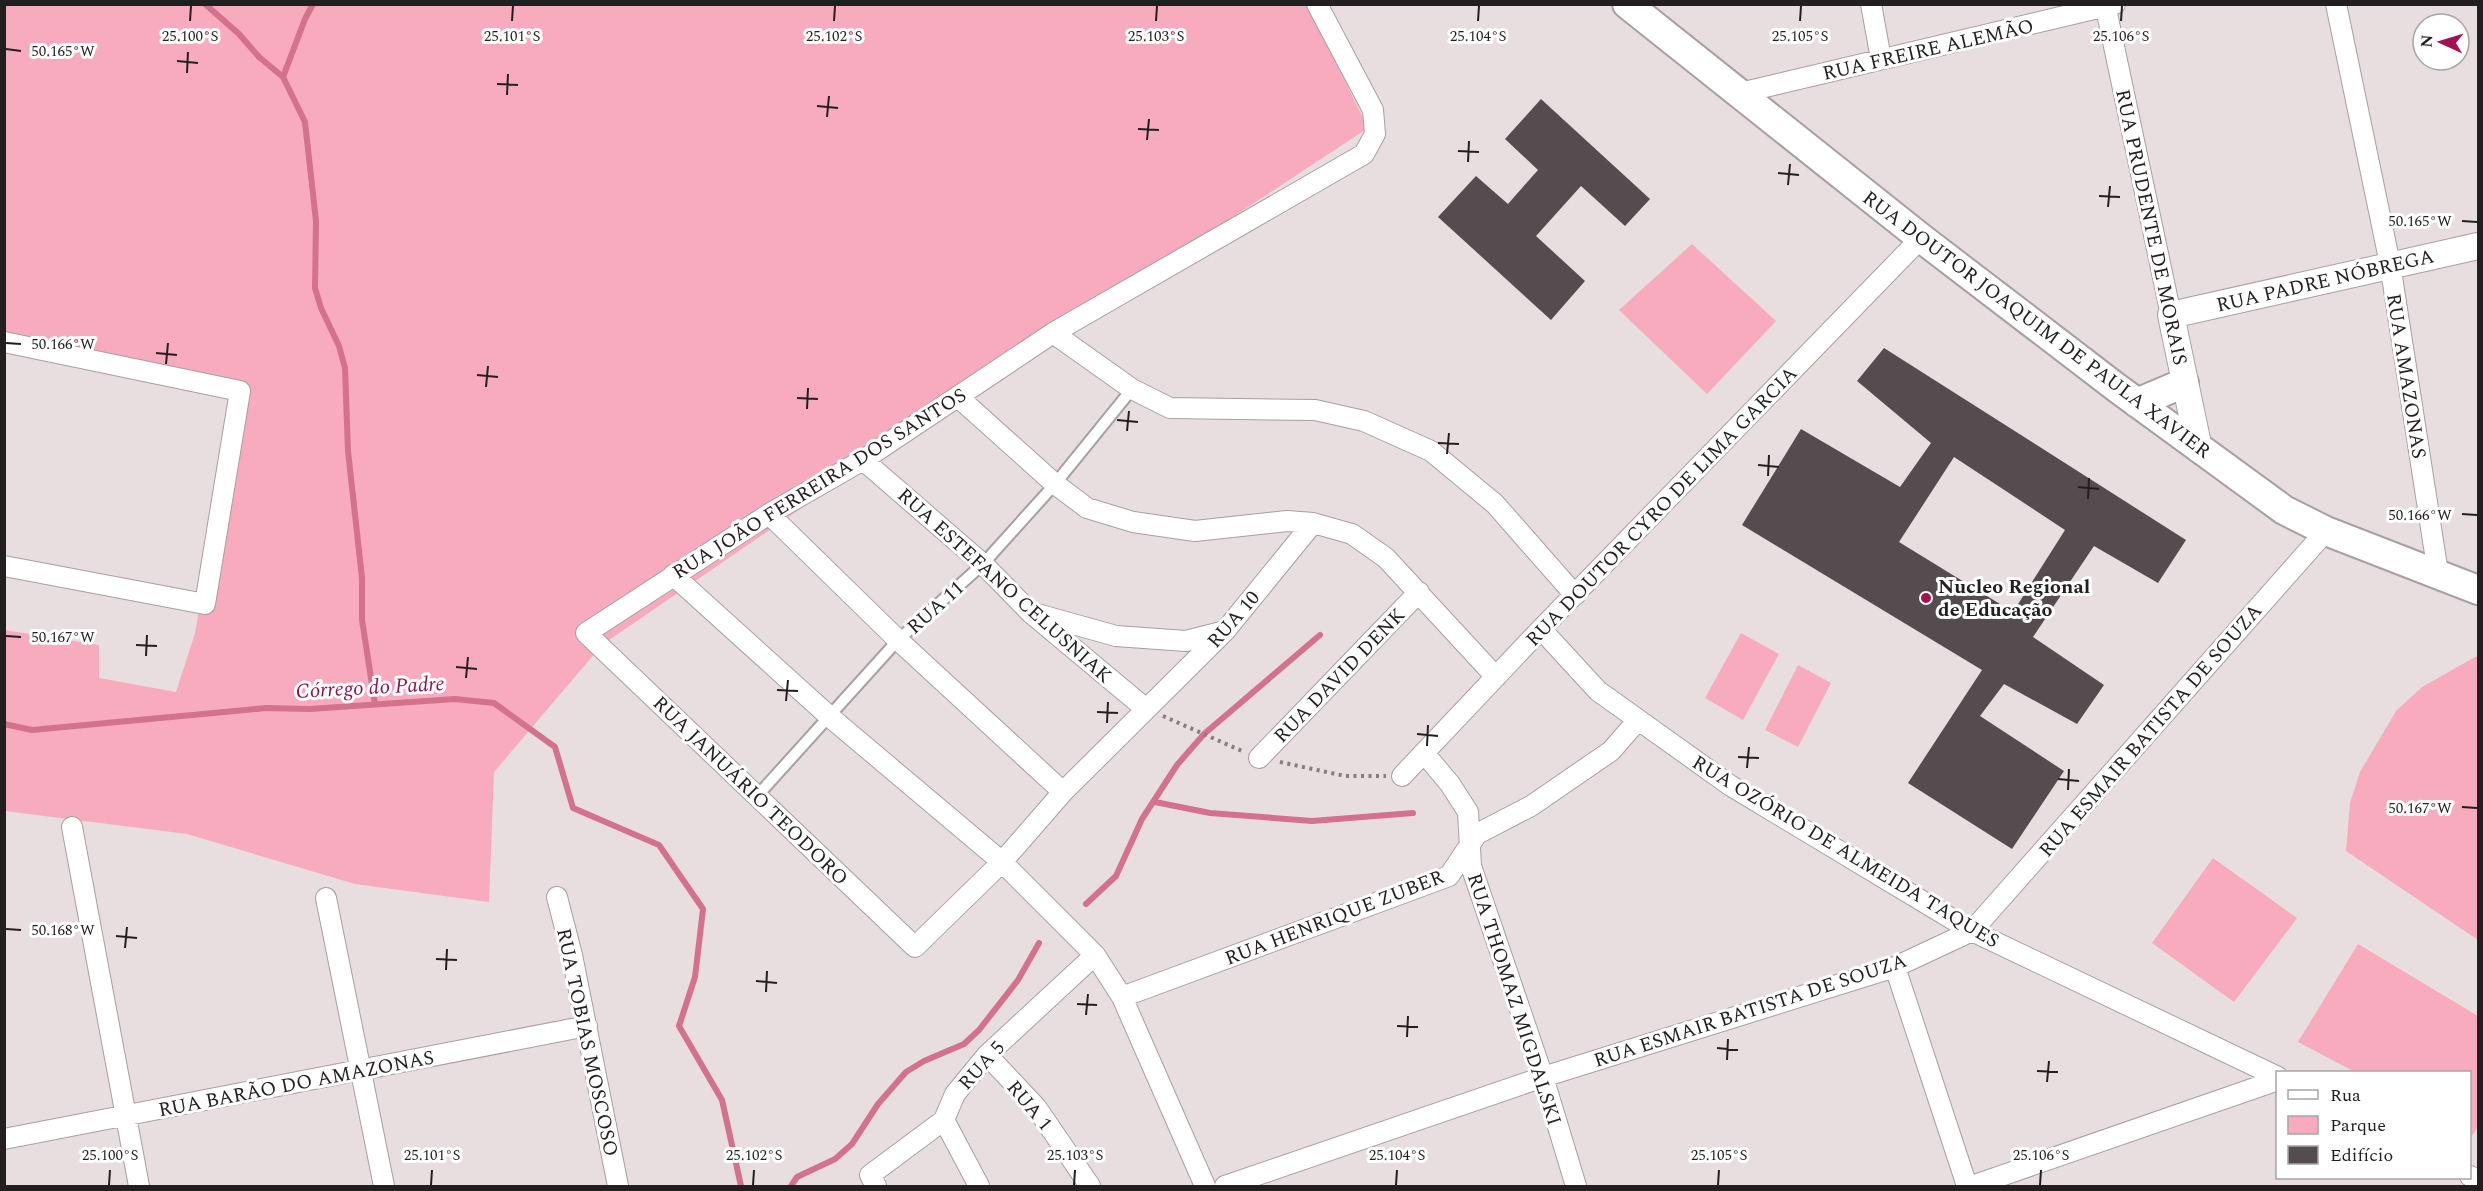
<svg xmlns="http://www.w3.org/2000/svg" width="2483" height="1191" viewBox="0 0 2483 1191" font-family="Spectral,serif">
  <rect width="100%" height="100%" fill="#e8dee0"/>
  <!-- green -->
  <path fill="#f8aabe" d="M5,5H1308L1368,128L1061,330L602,645L494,772L489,902L355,884L187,834L5,811L4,630L99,645V678L176,692L195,633L238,389L5,345Z
    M1692,244L1776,321L1707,394L1619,310Z
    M1741,633L1779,654L1743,720L1705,698Z
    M2477,656L2478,657V940L2346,851L2350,803L2360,772L2396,711L2422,687Z
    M1798,665L1831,683L1798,747L1765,730Z
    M2213,858L2297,918L2234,1002L2152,943Z
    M2358,944L2478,1016V1126L2472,1136L2470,1135V1072H2355L2298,1042Z"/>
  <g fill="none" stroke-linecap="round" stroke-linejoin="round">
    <!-- stream -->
    <path stroke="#d3718e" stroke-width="6" d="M205,4L239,34L259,57L283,77L305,122L316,221L315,288L321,308L339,346L345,368L348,451L362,578V620L375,704
      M283,77L305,19L313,4
      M4,724L32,730L266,708L310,709L455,699L494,703L555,747L573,808L659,845L703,909L695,977L679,1026L722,1100L741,1186
      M1155,802L1210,813L1312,821L1413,813
      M1086,904L1116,876L1142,819L1177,765L1204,734L1320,635
      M791,1186L797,1177L835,1159L852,1144L878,1104L906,1072L924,1061L964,1044L979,1030L1018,980L1039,943"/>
  </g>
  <!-- building -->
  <path fill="#544c4e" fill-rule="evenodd" d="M1541,99L1650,199L1625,226L1581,186L1536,236L1585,281L1551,320L1438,217L1476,176L1508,204L1538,170L1505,139Z
    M1884,348L2186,540L2158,583L2094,546L2033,637L2104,685L2077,724L2004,684L1980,716L2064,771L2012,849L1908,783L1982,670L1742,525L1801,429L1900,487L1931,443L1857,381ZM1954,457L2065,530L2013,612L1899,542Z"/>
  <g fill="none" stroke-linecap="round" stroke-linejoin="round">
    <defs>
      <path id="service" d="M758,795L898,640L983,564L1055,484L1132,389"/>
      <path id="minor" d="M1871,4L1881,59
        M2105,4L2171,315
        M2336,4L2390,264L2438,573
        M1740,93L2115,4
        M1053,333L1132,389L1170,408L1315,410L1364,421L1431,451L1495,504L1575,595
        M4,342L240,391L205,604L4,566
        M958,397L1055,484L1087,508L1133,522L1195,531L1287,521L1313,523L1352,534L1386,558L1496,677
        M863,460L983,564L1031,613L1146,709
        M769,514L898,640L1063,792
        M1313,523L1225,631L1063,792L1002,862L915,947L586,633L769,514L863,460L1053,333L1364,154L1375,134L1373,110L1317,4
        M673,575L830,717L1002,862L1095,955L1122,997L1205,1186
        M1037,614L1116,636L1186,641L1225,631
        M1541,629L1598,691L1731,786L1972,931L2278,1077
        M1424,753L1450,784L1468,812L1471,866L1543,1077L1576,1186
        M1259,758L1419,592
        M1402,776L1541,629L1921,238
        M72,827L139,1186
        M557,897L572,955L618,1186
        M326,898L384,1186
        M1895,967L1967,1186
        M1122,997L1449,876L1477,834L1531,806L1611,751L1638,720
        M987,1055L1036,1107L1090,1186
        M944,1120L979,1186
        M4,1139L587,1026
        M2470,1176L2478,1180
        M876,1186L870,1175L944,1120L955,1094L987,1055L1095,955
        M1225,1186L1543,1077L1895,967L1972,931L2326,531
        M1972,1186L2278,1080"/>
      <path id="tertiary" d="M2199,449L2171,315L2478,246"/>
      <path id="secondary" d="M1627,4L1921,238L2117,388L2284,510L2326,531L2478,590
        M2137,403L2184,383"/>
    </defs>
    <!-- service casing -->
    <use href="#service" stroke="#a89fa1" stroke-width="14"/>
    <!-- minor casing -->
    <use href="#minor" stroke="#a89fa1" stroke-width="22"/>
    <!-- tertiary casing -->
    <use href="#tertiary" stroke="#a89fa1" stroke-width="28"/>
    <!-- secondary casing -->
    <use href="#secondary" stroke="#a89fa1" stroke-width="32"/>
    <!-- path -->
    <path stroke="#857e7f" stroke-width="4" stroke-dasharray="3 4.5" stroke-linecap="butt" d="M1163,716L1242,751
      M1280,762L1345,776H1386"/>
    <!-- service -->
    <use href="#service" stroke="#fff" stroke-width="10"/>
    <!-- minor -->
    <use href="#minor" stroke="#fff" stroke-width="20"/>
    <!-- tertiary -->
    <use href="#tertiary" stroke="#fff" stroke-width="26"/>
    <!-- secondary -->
    <use href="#secondary" stroke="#fff" stroke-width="28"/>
  </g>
  <!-- ticks -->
  <path fill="none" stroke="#231f20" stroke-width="2" d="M190,21L191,6M512,21L513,6M834,21L835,6M1156,21L1157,6M1478,21L1479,6M1800,21L1801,6M2121,21L2122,6M6,49L21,51M177,61L198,63M187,73L188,52M497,84L518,85M507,95L508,74M817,106L838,108M827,117L829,96M1138,129L1159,130M1147,140L1149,119M1458,151L1479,152M1468,162L1469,141M1778,173L1799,175M1788,185L1790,164M2099,196L2120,197M2108,207L2110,186M2462,221L2477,222M6,343L21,344M156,353L177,355M166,364L168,343M477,375L498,377M486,387L488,366M797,398L818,399M807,409L808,388M1117,420L1138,422M1127,431L1129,411M1438,443L1459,444M1447,454L1449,433M1758,465L1779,467M1768,476L1769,455M2078,487L2099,489M2088,499L2089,478M2462,514L2477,515M6,636L21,637M136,645L157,646M146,656L147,635M456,667L477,669M466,678L468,657M777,690L798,691M786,701L788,680M1097,712L1118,713M1107,723L1108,702M1417,734L1438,736M1427,746L1428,725M1738,757L1759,758M1747,768L1749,747M2058,779L2079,781M2068,790L2069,769M2462,807L2477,808M6,929L21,930M116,936L137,938M125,948L127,927M436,959L457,960M446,970L447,949M756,981L777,983M766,992L767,971M1077,1004L1097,1005M1086,1015L1088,994M1397,1026L1418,1027M1407,1037L1408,1016M1717,1048L1738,1050M1727,1060L1728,1039M2037,1071L2058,1072M2047,1082L2049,1061M109,1185L110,1170M431,1185L432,1170M753,1185L754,1170M1074,1185L1075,1170M1396,1185L1397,1170M1718,1185L1719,1170M2040,1185L2041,1170"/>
  <!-- markers -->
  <circle fill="#a31152" stroke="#fff" stroke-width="2" cx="1926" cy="598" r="6"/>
  <g text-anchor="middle" stroke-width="6" stroke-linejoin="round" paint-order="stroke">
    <!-- street labels -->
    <g font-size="20" fill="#231f20" stroke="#fff">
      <text transform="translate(1928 49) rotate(-13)" y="7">RUA FREIRE ALEMÃO</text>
      <text transform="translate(2152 227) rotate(78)" y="7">RUA PRUDENTE DE MORAIS</text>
      <text transform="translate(2325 280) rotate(-13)" y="7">RUA PADRE NÓBREGA</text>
      <text transform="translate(2037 324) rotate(37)" y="7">RUA DOUTOR JOAQUIM DE PAULA XAVIER</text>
      <text transform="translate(2407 376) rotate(81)" y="7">RUA AMAZONAS</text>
      <text transform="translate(819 483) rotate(-32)" y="7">RUA JOÃO FERREIRA DOS SANTOS</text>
      <text transform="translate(1661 506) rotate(-46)" y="7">RUA DOUTOR CYRO DE LIMA GARCIA</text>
      <text transform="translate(1005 585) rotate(42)" y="7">RUA ESTEFANO CELUSNIAK</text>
      <text transform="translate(935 607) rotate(-42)" y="7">RUA 11</text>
      <text transform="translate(1233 619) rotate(-49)" y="7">RUA 10</text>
      <text transform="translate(1339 675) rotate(-46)" y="7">RUA DAVID DENK</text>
      <text transform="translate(2150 730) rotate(-49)" y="7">RUA ESMAIR BATISTA DE SOUZA</text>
      <text transform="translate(751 790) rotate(44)" y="7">RUA JANUÁRIO TEODORO</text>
      <text transform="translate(1846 851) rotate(31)" y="7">RUA OZÓRIO DE ALMEIDA TAQUES</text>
      <text transform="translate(1334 917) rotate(-21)" y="7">RUA HENRIQUE ZUBER</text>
      <text transform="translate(1515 999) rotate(72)" y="7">RUA THOMAZ MIGDALSKI</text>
      <text transform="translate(1750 1010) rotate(-18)" y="7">RUA ESMAIR BATISTA DE SOUZA</text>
      <text transform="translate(588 1042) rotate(78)" y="7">RUA TOBIAS MOSCOSO</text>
      <text transform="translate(981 1065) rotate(-48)" y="7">RUA 5</text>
      <text transform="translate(296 1083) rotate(-11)" y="7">RUA BARÃO DO AMAZONAS</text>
      <text transform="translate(1030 1105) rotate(50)" y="7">RUA 1</text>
    </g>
    <!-- poi labels -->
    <g font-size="20" font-weight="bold" fill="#231f20" stroke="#fff" text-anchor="start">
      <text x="1938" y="593">Nucleo Regional<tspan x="1938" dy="23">de Educação</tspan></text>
    </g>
    <!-- water labels -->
    <g font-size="21" font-style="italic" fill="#8d1547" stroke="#fff">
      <text transform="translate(370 687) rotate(-3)" y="7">Córrego do Padre</text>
    </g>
  </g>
  <g font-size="15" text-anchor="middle" fill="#231f20" stroke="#fff" stroke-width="6" stroke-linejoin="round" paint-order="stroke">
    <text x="190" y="41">25.100°S</text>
    <text x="512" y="41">25.101°S</text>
    <text x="834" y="41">25.102°S</text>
    <text x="1156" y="41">25.103°S</text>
    <text x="1478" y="41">25.104°S</text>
    <text x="1800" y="41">25.105°S</text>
    <text x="2121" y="41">25.106°S</text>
    <text x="63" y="56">50.165°W</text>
    <text x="2420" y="226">50.165°W</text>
    <text x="63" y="349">50.166°W</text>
    <text x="2420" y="520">50.166°W</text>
    <text x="63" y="642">50.167°W</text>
    <text x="2420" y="813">50.167°W</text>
    <text x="63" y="935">50.168°W</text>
    <text x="110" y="1160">25.100°S</text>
    <text x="432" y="1160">25.101°S</text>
    <text x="754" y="1160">25.102°S</text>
    <text x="1075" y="1160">25.103°S</text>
    <text x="1397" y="1160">25.104°S</text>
    <text x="1719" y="1160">25.105°S</text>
    <text x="2041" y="1160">25.106°S</text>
  </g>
  <!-- border -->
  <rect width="2483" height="1191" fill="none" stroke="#231f20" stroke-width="12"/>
  <!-- legend -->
  <rect x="2276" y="1071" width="195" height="108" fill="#ffffff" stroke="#a7a5a6" stroke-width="1.5"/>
  <rect x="2288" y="1090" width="30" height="9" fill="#ffffff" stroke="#a7a5a6" stroke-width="1.5"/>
  <text x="2330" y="1101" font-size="18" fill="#231f20">Rua</text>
  <rect x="2288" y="1116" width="30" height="18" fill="#f8aabe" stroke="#a7a5a6" stroke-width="1.5"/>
  <text x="2330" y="1131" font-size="18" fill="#231f20">Parque</text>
  <rect x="2288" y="1146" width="30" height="18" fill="#544c4e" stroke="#a7a5a6" stroke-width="1.5"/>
  <text x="2330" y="1161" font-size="18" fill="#231f20">Edifício</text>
  <!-- north arrow -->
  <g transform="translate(2441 42) rotate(274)"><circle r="28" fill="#ffffff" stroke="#a7a5a6" stroke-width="1.5"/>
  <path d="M0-4.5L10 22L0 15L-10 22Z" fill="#a31152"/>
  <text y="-9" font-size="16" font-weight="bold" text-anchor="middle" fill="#231f20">N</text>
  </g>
</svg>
